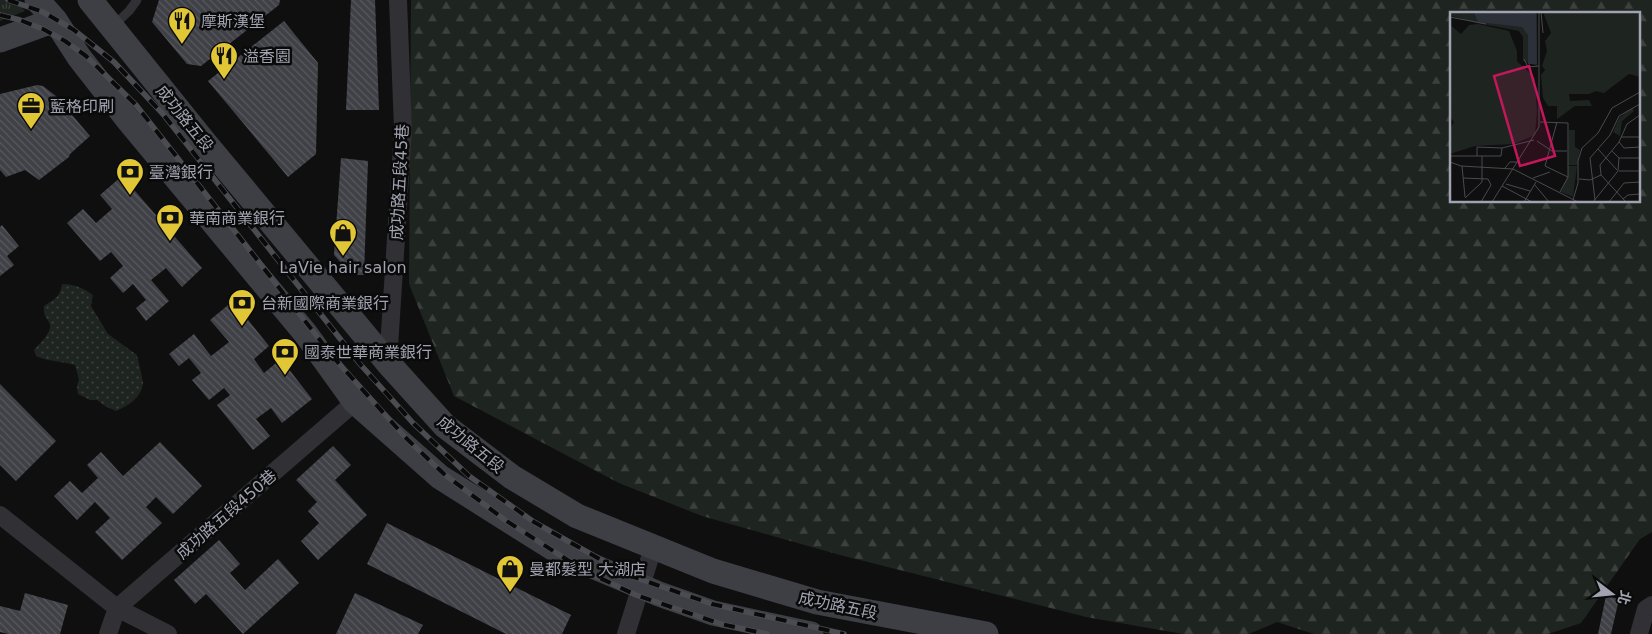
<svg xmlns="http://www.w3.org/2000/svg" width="1652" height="634" viewBox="0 0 1652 634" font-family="'DejaVu Sans','Noto Sans TC',sans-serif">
  <defs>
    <pattern id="grass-tufts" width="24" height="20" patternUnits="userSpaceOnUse" patternTransform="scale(1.25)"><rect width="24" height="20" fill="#1e241f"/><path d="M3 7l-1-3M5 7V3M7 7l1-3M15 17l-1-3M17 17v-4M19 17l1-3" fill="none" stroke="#3c413d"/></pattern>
    <pattern id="forest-firs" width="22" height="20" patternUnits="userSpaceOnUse" patternTransform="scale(1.25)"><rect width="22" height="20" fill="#1e241f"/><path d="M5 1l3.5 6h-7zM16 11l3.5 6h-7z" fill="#3c413d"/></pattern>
    <pattern id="garden-dots" width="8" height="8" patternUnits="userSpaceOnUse" patternTransform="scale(1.25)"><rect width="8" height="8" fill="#1e241f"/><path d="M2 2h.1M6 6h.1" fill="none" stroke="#3c413d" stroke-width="1.8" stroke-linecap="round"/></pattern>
    <pattern id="building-back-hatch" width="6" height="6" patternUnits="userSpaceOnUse" patternTransform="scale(1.25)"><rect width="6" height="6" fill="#404146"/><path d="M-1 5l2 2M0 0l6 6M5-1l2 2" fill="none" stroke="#58595e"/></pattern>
  </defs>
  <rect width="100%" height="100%" fill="#0f0f10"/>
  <!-- grass -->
  <path fill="url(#grass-tufts)" d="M0,0H15L25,11L0,21Z"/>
  <!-- forest -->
  <path fill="url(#forest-firs)" fill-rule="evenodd" d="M411,0H1652V532L1640,539L1581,623L1548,634H1314L1277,622L1249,634H1183L1086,617L840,555L702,516L619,483L454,396L409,284ZM1451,14H1638V201H1451Z"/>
  <!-- garden -->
  <path fill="url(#garden-dots)" d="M62,284C75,284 83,288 93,295L91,306L108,334L137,355C138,361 143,379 143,383C142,397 128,406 116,411L105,406L97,400H90L78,394L77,386L79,379L75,365C61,361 50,362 36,356L34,350C39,344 51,334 50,325C48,317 43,318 44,306C55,299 60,297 62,284Z"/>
  <!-- building -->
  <path fill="url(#building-back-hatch)" d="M159,0H280L279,5L201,66L187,64L152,22Z
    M351,0H375L379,110H346Z
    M284,21L318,63L316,154L288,177L208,81Z
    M37,85L43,86L56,96L90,136L70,154L69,157L39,180L25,170L6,177L0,170V94Z
    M341,158L368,161L364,275H352L334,255Z
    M122,176L202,268L182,287L166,268L151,280L169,301L146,321L136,308L146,300L133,284L123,293L110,278L123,266L111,252L100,261L67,223L83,209L96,223L112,209L100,195Z
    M2,225L19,246L7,256L14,265L0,276V227Z
    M233,301L269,346L254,359L264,373L281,359L312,399L282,423L271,408L256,419L270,436L253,450L217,405L230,395L224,388L209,400L192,380L201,373L189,358L179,366L169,354L194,334L211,356L229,342L210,320Z
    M0,384L56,441L16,481L0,465Z
    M160,442L202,486L173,514L156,497L146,507L162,523L122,560L95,532L110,518L95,502L77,520L54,496L70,481L82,493L98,478L87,465L101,452L123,476Z
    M333,446L351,465L335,480L367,515L318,560L301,541L319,523L308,511L317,502L296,480Z
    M387,523L571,615L562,634H506L367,564Z
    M219,540L240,564L230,573L245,590L278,559L299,583L243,634L206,594L195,604L174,580Z
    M25,593L68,605L60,634H8L0,632V606L20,611Z
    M355,593L423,625L418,634H336Z
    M1606,596L1619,599L1611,634H1598Z"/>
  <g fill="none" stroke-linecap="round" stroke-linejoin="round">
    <!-- lane -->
    <path stroke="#303035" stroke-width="9" d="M112,27L129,11L137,0"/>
    <!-- street -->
    <path stroke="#303035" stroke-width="18" d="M388,363L403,129L398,0
      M0,515L117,608L168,634
      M108,634L117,608L355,402
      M626,634L653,548
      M1639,634L1646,609L1652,605"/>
    <!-- secondary -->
    <path stroke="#3e3f44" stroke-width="25" d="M37,0L55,20L79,57L129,121L306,334L355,402L440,477L559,552L659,594L713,613L811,634
      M90,0L206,144L388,363L445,426L512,477L577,516L713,571L817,602L986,634
      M0,40L55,20"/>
    <defs>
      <path id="rail" d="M8,0L43,12L74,30L114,62L163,114L360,364L413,423L469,476L534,522L628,575L712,604L844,634
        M0,15L20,20L43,29L65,41L86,56L136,105L334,358L407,439L444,474L505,520L583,570L636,595L721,624L767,634"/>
    </defs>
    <!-- rail casing -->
    <use href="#rail" stroke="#4b4c51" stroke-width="5.5"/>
    <!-- rail -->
    <use href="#rail" stroke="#0a0a0b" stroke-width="4" stroke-dasharray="11" stroke-linecap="butt"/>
  </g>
  <!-- icons -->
  <defs>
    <symbol id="restaurant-pin" viewBox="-11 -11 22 30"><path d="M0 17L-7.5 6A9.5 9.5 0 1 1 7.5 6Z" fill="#e1c736" stroke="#0a0a0b"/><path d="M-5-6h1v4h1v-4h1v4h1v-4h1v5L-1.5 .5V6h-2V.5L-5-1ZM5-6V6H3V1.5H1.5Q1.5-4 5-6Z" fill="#111"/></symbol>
    <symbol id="office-pin" viewBox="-11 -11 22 30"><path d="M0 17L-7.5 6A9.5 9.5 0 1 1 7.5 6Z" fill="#e1c736" stroke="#0a0a0b"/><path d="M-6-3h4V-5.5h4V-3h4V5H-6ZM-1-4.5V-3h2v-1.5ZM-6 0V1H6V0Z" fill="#111"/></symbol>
    <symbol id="bank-pin" viewBox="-11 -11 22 30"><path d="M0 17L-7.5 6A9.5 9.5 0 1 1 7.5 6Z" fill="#e1c736" stroke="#0a0a0b"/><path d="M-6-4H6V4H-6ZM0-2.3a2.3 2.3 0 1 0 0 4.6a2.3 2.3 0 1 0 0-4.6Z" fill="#111"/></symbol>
    <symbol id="shop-pin" viewBox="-11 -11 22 30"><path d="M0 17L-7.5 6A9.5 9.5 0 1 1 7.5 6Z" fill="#e1c736" stroke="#0a0a0b"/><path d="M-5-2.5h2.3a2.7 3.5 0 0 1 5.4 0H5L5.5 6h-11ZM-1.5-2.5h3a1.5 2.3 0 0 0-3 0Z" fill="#111"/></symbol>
  </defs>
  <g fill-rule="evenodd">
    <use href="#restaurant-pin" x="166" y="5" width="32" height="43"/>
    <use href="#restaurant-pin" x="208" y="40" width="32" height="43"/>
    <use href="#office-pin" x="15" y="90" width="32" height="43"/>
    <use href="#bank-pin" x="114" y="156" width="32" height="43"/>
    <use href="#bank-pin" x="154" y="202" width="32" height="43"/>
    <use href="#shop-pin" x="327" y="217" width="32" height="43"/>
    <use href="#bank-pin" x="226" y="287" width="32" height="43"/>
    <use href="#bank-pin" x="269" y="336" width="32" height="43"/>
    <use href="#shop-pin" x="494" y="553" width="32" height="43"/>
  </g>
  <g text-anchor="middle" stroke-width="5" stroke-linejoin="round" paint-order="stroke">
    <!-- poi labels -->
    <g font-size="16" fill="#a1a3b0" stroke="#0a0a0b" text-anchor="start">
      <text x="201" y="27">摩斯漢堡</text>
      <text x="243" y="62">溢香園</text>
      <text x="50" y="112">藍格印刷</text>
      <text x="149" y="178">臺灣銀行</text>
      <text x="189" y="224">華南商業銀行</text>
      <text x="343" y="273" text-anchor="middle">LaVie hair salon</text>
      <text x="261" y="309">台新國際商業銀行</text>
      <text x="304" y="358">國泰世華商業銀行</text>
      <text x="529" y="575">曼都髮型 大湖店</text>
    </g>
    <!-- street labels -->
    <g font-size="16" fill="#a1a3b0" stroke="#0a0a0b">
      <text transform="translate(185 118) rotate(51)" y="6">成功路五段</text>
      <text transform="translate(399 182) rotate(-87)" y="6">成功路五段45巷</text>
      <text transform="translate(471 444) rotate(39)" y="6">成功路五段</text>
      <text transform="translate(226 514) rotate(-41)" y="6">成功路五段450巷</text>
      <text transform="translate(838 605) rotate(12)" y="6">成功路五段</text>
    </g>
  </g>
  <!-- overview -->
  <g transform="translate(1450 12)">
    <rect width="190" height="190" fill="#0f0f10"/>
    <path d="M0,0H87V54L73,49V25L69,19L27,11L2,4ZM182,96L184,99L172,109L170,124L163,120L169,106ZM119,118H125V135L130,138L127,153H118Z" fill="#1e241f"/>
    <path d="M93,0H190V65L179,62L154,81L146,79L139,82H119L120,89L139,88L142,94H125L107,107V94H98L93,86L91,63L95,58L92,54L97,39L95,29L101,21ZM28,12L59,19L67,39V49L85,66L87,100L85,123L64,132L25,134L0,142V117L4,110L0,105V13L11,22L19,13Z" fill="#1e241f"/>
    <path d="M118,154H127L123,185L111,180L118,164Z" fill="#1e241f"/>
    <path d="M24,0H86L87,52H78V23L72,15L28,10Z" fill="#2c3139"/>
    <path fill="none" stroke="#494a50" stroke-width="1" d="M91,0L93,21M0,5L36,12M74,47L78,55L89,54M90,110L118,111V165L110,180M107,110L95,154L118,165M171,125H190M87,129L102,139H117M169,130L174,136L190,135M148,137L167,158M162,139L169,146H190M0,144H51L52,136M27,144V135L52,136L84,128M0,150L11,154L63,157L128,190M12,154L15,185M55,156L60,150H68M169,159H190M13,166L38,167L41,173L31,190M83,166L100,160M129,167L140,168L151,163M174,171L190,170M56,172L80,179M84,172L99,190M52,174L82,190M15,186L32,170V144M173,187L178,183L190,182M123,188L128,171V149L132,136L148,121L162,96L190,80M145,188L140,146L160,123L169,104L190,92M42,190L89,115V0M74,190L86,170M143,190L168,159L169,146M159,190L174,171M176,190L151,163L150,153L169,130L177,112L190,103"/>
    <path fill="#c2185b" fill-opacity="0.15" stroke="#c2185b" stroke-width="2.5" d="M79,54L105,144L70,154L44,64Z"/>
    <rect width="190" height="190" fill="none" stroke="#a1a3b0" stroke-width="2.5"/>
  </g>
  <!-- north arrow -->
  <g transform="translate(1612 594) rotate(106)" stroke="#0a0a0b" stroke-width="4" paint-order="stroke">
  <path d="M0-4L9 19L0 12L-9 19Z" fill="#a1a3b0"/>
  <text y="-8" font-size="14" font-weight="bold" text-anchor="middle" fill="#a1a3b0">北</text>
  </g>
</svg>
